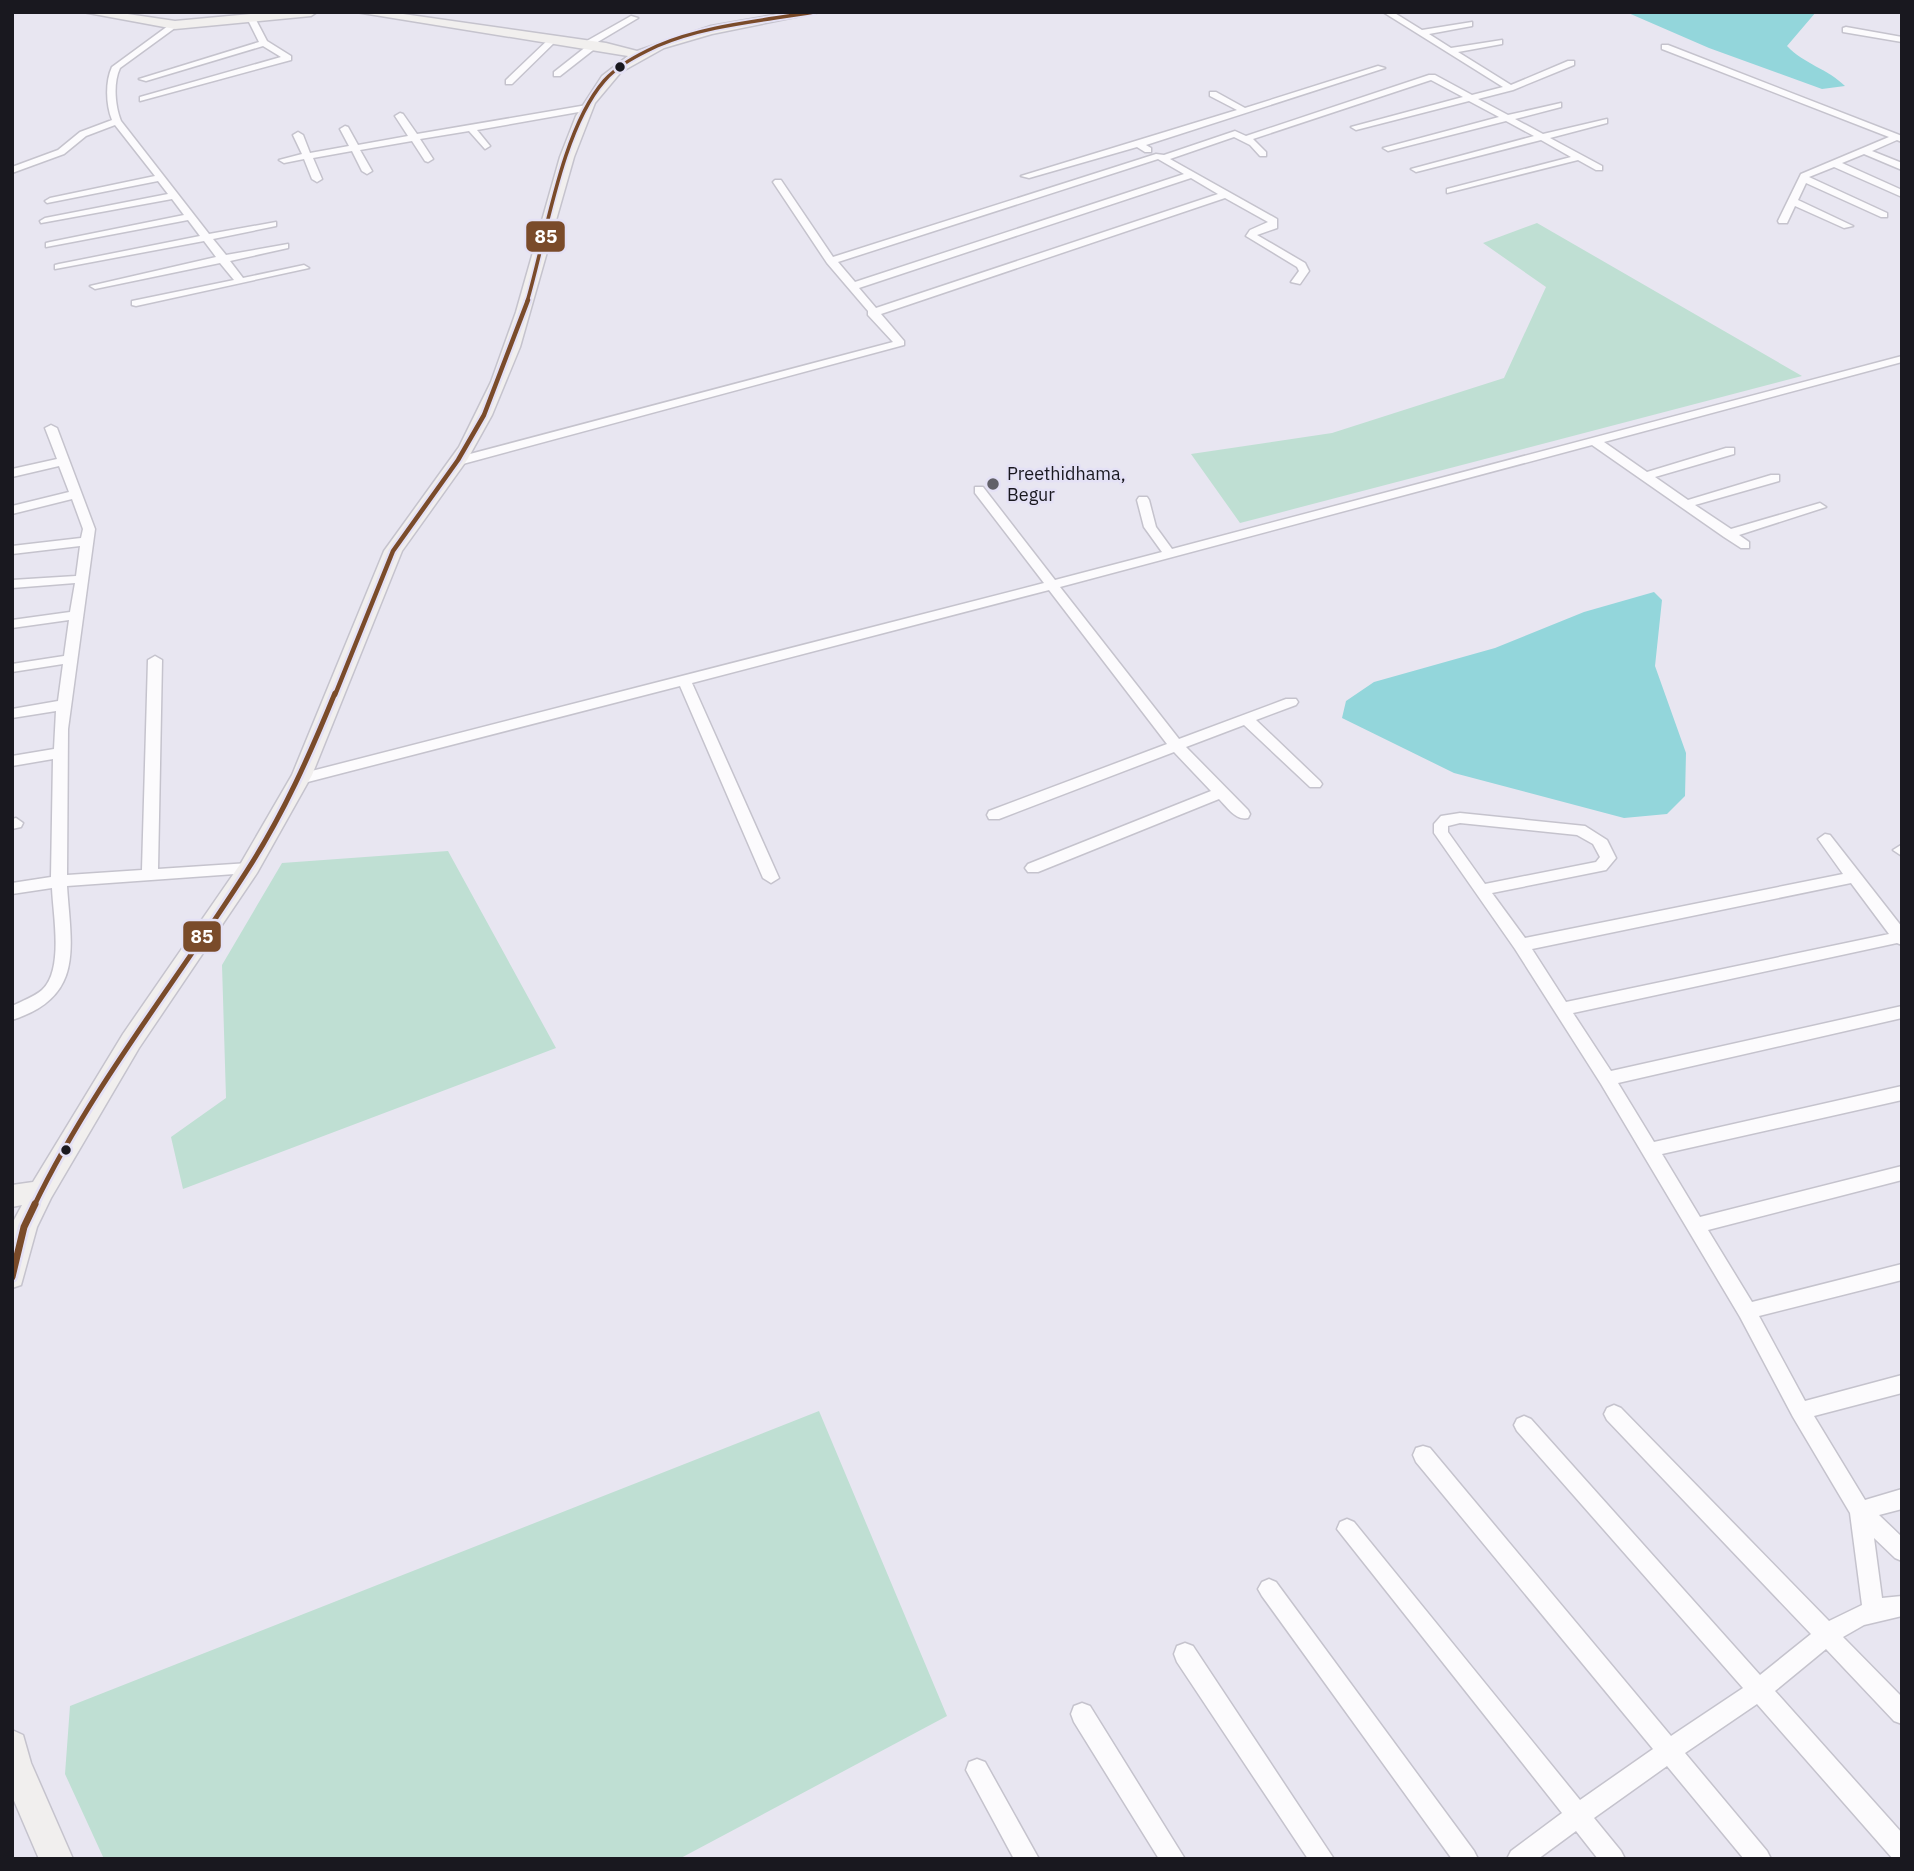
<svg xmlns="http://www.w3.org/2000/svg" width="1914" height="1871" viewBox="0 0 1914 1871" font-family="'IBM Plex Sans',sans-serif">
  <rect width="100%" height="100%" fill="#e8e6f1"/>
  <!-- green -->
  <path fill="#bfdfd3" d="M1537,223L1802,376L1240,523L1191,454L1332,433L1504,378L1546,287L1483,243Z
    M448,851L556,1048L183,1189L171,1137L226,1098L222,965L282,863Z
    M819,1411L947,1716L679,1859H104L65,1774L70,1706Z"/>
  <!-- water -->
  <path fill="#93d6db" d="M1626,12H1816L1787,46C1804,64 1828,69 1845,86L1822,89L1709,48Z
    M1654,592L1662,600L1655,666L1686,753L1685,796L1667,814L1624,818L1454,773L1342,718L1346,701L1374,682L1495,648L1584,612Z"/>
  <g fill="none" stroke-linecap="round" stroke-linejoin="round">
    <defs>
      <path id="street" d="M1383,12H1393L1422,30L1472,22V26L1429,34L1451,48L1502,40V44L1458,52L1511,85L1568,61H1574V65L1513,90L1478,99L1508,115L1561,103V107L1515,119L1543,134L1607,119V123L1550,138L1602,166V170H1596L1578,160L1447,193V189L1571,157L1541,140L1416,172L1411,169L1534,136L1506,121L1388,151L1383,148L1499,117L1469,101L1356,130L1351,127L1463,97L1431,80L1253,139L1266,152V156H1260L1250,145L1234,137L1170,159L1277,219V228L1257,235L1305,263L1309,271L1300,284L1291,282L1299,271L1297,267L1246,236L1250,230L1268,222L1225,198L881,314L904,341V345L459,465L455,466L449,462L451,459L893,342L868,315V311L827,263L773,182L775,180H781L833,257L1156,154L1164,155L1235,131L1246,136L1429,75H1435L1472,95L1503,87ZM1158,159L1184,174L855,282L838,262ZM1191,178L1218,194L876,308L859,288Z
        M251,16L255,18L267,41L291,56V60L140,101V97L281,57L263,46L146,81L139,79L259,42L247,18Z
        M631,16L638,18L596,43L597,47L560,76H554V72L587,46L585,42Z
        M172,23L179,25L120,68C113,83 115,106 121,121L209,234L276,222V226L213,239L226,255L288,244V248L230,261L243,278L304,265L309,268L136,306L132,305V301L234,280L220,263L95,289L90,286L216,257L204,241L55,269V265L59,264L200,236L188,220L46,247V243L50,242L184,215L172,199L41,223L40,221L45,218L168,194L158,181L47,203L45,201L50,198L155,176L115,125L86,136L64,154L12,173V167L58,150L80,132L112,120C106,105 105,82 112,67Z
        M1846,27L1902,37V42L1843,32V28Z
        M551,37L558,39L512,84H506V80Z
        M1662,45H1668L1902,136V142L1897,140L1872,151L1902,163V170L1864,154L1842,163L1902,190V197L1834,167L1809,177L1887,213V217H1881L1806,183L1798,200L1853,226L1844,228L1795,206L1787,223H1779L1778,221L1801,174L1889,137L1662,49Z
        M1378,66L1385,68L1146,145L1151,148V152H1145L1137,147L1029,178L1021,176L1237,110L1210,96V92H1216L1245,108Z
        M587,105L592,108L590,110L477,130L490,146L485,149L469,131L420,139L433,159L428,162L425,161L412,141L360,150L372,171L367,174L362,171L352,151L313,158L322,179L317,182L312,179L304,159L284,163L279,160L302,154L293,135L298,132L303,135L310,153L349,146L340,129L345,126L348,127L358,145L408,136L395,116L400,113L403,114L417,134Z
        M1902,356V362L1604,442L1647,472L1726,448H1734V454L1655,477L1688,500L1771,475H1779V481L1695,505L1731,529L1820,503L1826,507L1739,535L1749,542V548H1741L1724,537L1592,445L1060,587L1179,739L1286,699H1296L1298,702L1296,705L1256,720L1320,781L1322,784L1320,787H1310L1244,725L1186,747L1248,810L1250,814L1248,818C1236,821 1227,807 1219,799L1038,872H1028L1025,868L1028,864L1211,791L1174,752L999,819H989L987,815L989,811L1167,744L1049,590L692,683L779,878L771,883L763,878L680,686L300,784L293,779L300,774L1044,583L975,493V487H983L1055,580L1162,552L1144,527L1137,500L1139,497H1147L1149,500L1156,527L1172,549Z
        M51,425L57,428L95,529L68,729L67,875L142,870L148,660L155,656L162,660L158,869L249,863L257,868L249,873L67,886C71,947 85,997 12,1020V1006C22,1001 34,997 42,990C64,970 53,915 52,888L12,894V883L51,877L53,759L12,766V756L54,749L56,711L12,718V709L58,701L63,664L12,672V664L64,656L69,620L12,628V620L70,612L75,583L12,588V580L76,576L80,546L12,554V546L81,538L83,529L72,499L12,514V506L69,492L59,466L12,477V469L57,459L45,428Z
        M1460,813L1585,826L1607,840L1616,858L1606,870L1492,893L1525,938L1843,874L1818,839L1825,834L1830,835L1902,927V945L1897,943L1573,1013L1611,1071L1902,1006V1018L1618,1083L1654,1142L1902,1086V1100L1662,1154L1700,1217L1902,1166V1180L1708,1230L1752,1302L1902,1264V1280L1759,1316L1805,1401L1902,1375V1393L1814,1416L1865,1500L1902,1489V1509L1879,1515L1902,1537V1561L1895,1558L1874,1538L1882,1598L1902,1596V1616L1864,1625L1843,1637L1902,1697V1724L1894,1721L1826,1649L1775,1691L1902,1833V1859H1893L1757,1704L1685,1753L1767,1851L1771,1859H1744L1667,1766L1594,1818L1621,1851L1625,1859H1598L1576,1831L1538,1859H1507L1511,1851L1562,1813L1337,1529L1340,1522L1347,1519L1354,1522L1580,1800L1653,1749L1416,1462L1413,1455L1416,1448L1423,1446L1430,1448L1671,1736L1743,1688L1517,1431L1514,1425L1517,1419L1524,1416L1531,1419L1760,1675L1811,1634L1607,1420L1604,1414L1607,1408L1614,1405L1621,1408L1829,1621L1862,1605L1850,1513L1793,1417L1740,1317L1601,1084L1515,949L1434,833V824L1441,816ZM1460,823L1577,835L1593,844L1600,857L1596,862L1485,884L1448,832V826ZM1851,883L1889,934L1566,1002L1532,949Z
        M16,818L23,823L21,827L12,829V819Z
        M1901,845H1902V856L1893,850Z
        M1269,1579L1276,1582L1474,1851L1478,1859H1452L1262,1596L1258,1589L1262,1582Z
        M1185,1643L1193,1646L1334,1859H1308L1177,1662L1174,1654L1177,1646Z
        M1082,1703L1090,1706L1185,1859H1159L1074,1722L1071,1714L1074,1706Z
        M977,1759L985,1762L1039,1859H1014L966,1770L969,1762Z"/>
      <path id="secondary" d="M83,12H114L175,21L271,12H317L311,16L175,29Z
        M356,12H389L606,43L637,51L711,26L791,12H820L712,34L664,48L621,72L595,103L574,157L520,347L492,415L467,460L402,551L312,775L257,873L139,1048L51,1198L37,1227L21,1285L12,1288V1224L22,1205L12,1207V1185L33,1182L123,1034L241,863L292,775L384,551L459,447L491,382L516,312L560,157L576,116L602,76L628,56Z
        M12,1730L23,1735L31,1763L73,1859H39L12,1796Z"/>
    </defs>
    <!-- street casing -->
    <use href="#street" stroke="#c5c3cd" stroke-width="3"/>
    <!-- secondary casing -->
    <use href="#secondary" stroke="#c5c3cd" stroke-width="3"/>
    <!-- street -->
    <use href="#street" fill="#fcfbfd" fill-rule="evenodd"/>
    <!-- secondary -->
    <use href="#secondary" fill="#f1efee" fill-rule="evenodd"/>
    <defs>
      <path id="bus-1-far3" d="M527,302C546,238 561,131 604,81C618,65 638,55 657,46C706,25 762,21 814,12"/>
      <path id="bus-1-far2" d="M335,695L393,551L458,460L484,415L528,300"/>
      <path id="bus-1-far1" d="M34,1206C92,1086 177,981 248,869C284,813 310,754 335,693"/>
      <path id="bus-1" d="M12,1277L24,1227L35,1204"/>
    </defs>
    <!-- bus-1-far3 casing -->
    <use href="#bus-1-far3" stroke="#e4e1f5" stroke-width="7"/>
    <!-- bus-1-far2 casing -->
    <use href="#bus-1-far2" stroke="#e4e1f5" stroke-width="9"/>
    <!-- bus-1-far1 casing -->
    <use href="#bus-1-far1" stroke="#e4e1f5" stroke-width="10"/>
    <!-- bus-1 casing -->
    <use href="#bus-1" stroke="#e4e1f5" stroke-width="12"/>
    <!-- bus-1-far3 -->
    <use href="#bus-1-far3" stroke="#7a4b2a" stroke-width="3.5"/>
    <!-- bus-1-far2 -->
    <use href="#bus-1-far2" stroke="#7a4b2a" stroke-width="4.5"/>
    <!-- bus-1-far1 -->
    <use href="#bus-1-far1" stroke="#7a4b2a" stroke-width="5"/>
    <!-- bus-1 -->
    <use href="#bus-1" stroke="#7a4b2a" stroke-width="7"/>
  </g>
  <!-- markers -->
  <g fill="#19181f" stroke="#e4e1f5" stroke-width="2.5">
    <circle cx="620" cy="67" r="6"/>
    <circle cx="66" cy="1150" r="6"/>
  </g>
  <circle fill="#616068" stroke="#e4e1f5" stroke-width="2.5" cx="993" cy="484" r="7"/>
  <g text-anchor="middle" stroke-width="5" stroke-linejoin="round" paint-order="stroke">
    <!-- far-poi labels -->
    <g font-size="18" fill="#19181f" stroke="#e4e1f5" text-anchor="start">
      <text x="1007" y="480">Preethidhama,<tspan x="1007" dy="21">Begur</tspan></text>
    </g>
  </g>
  <g stroke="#e4e1f5" stroke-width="2.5">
    <rect x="525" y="220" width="41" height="33" rx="7" fill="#7a4b2a"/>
    <rect x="182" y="920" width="40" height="33" rx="7" fill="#7a4b2a"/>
  </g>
  <g font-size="19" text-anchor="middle" font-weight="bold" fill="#fff">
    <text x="546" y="243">85</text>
    <text x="202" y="943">85</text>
  </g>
  <!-- border -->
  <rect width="1914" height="1871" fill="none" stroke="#19181f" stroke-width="28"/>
</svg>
